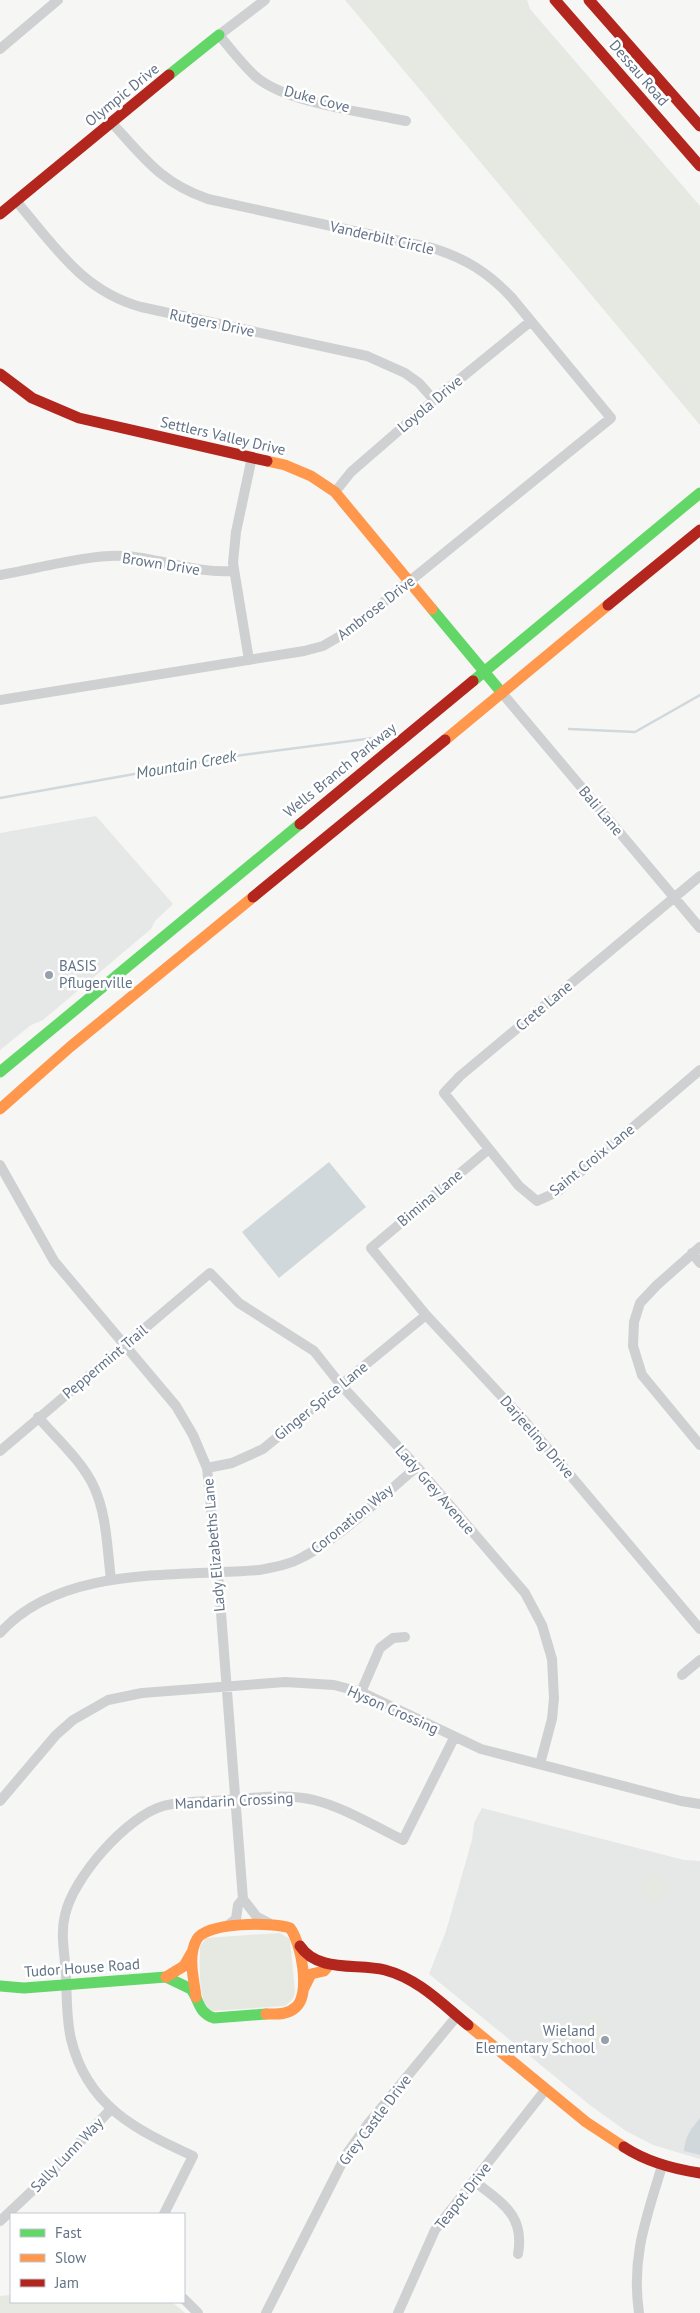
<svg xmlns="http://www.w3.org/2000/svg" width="700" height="2313" viewBox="0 0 700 2313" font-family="'PT Sans',sans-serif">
  <rect width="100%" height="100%" fill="#f6f6f4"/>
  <!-- built -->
  <path fill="#e6e7e7" d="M96,816L173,904L155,921L151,929L43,1020L31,1025L0,1050V833Z
    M482,1808L684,1860L700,1861V2159L653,2145L626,2131L591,2106L429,1974L446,1931L472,1840L474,1823Z"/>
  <!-- green -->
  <path fill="#e5e9e2" d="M345,0H527L530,9L700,206V425Z
    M653,1871L671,1886L656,1905L637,1890Z
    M280,1933L290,1939L295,1991C294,1999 291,2002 285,2006L211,2011C197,2002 200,1962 200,1947L206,1938Z
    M593,2011L607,2023L602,2030L609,2036L593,2047L568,2044L584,2025L587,2026L589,2024L586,2021Z
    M11,2295V2302H172L185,2313H0V2296Z"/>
  <!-- water -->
  <path fill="#d0d8dc" d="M329,1162L366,1207L279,1278L242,1232Z
    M700,2118V2155L684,2151C685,2136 691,2129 700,2118Z"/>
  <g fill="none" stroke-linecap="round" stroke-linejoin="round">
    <!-- stream -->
    <path stroke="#d0d8dc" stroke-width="2.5" d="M569,729L635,732L700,695
      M0,798L235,756L374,738"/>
    <!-- street -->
    <path stroke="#cfd0d1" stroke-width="10" d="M265,0L219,35C230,48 242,64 255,76C285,103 365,112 406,121
      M0,49L58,0
      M16,201C55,246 81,290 141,307L367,356L405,373L419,383L434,400
      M335,492L351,472L434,400L531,321
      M0,575C36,569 89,554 124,556C161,558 196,574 233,571
      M249,660L233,563L236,532L252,457
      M502,693L700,928
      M0,700L304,651L323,646L347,632L611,418L512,298C489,273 465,258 432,248L208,199C161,183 144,158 112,123
      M700,876L460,1076L444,1093L519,1186L537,1201L557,1192L700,1070
      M489,1149L371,1248L426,1315L522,1418L700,1629
      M0,1165L54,1261L176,1406L193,1435L207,1468L218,1574L243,1899L238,1905L236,1919L226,1927
      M700,1247L657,1285L640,1303L634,1322L633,1346L642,1375L700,1445
      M692,1253L700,1263
      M38,1417C57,1439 82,1461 94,1487C107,1515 107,1549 111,1579
      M0,1451L210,1273L239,1303L314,1351L341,1385L417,1467L525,1593L542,1625L552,1659L554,1698L552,1719L540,1764
      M207,1468L232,1463L263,1449L426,1315
      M0,1633C61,1565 176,1577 259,1570C274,1567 289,1565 303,1557C341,1537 383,1495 417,1467
      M682,1675L700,1660
      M361,1692L380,1648L393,1638L405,1637
      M0,1801L56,1735L73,1720L108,1700L142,1693L285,1682L334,1685L361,1692L481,1749L681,1801L700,1804
      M243,1899L257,1917L269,1923
      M474,2181C502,2203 525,2215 518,2254
      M164,2214L193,2156C136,2130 87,2106 71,2039C66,2018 67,1996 66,1975C65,1955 60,1934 65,1915C73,1878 126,1817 163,1806C183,1801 207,1802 227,1800C255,1798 286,1793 314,1800C343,1807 376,1827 403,1840L454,1738
      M0,2221L49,2175L111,2109
      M184,2299L198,2313
      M266,2313L346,2155L368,2124L457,2016
      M398,2313L435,2230L546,2089
      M639,2313C631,2257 646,2219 662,2166"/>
    <!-- fast -->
    <path stroke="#63d668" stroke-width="11" d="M169,75L219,35
      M432,609L502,693
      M473,681L700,493
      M0,1072L300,824
      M0,1986L24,1988L166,1977L191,1989C200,2001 198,2013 214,2018L266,2014"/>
    <!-- slow -->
    <path stroke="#ff974d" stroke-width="11" d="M267,461L285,465L311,476L335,492L432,609
      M445,740L608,605
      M0,1109L70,1047L253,897
      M166,1977L184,1966L192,1952
      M303,1990L311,1974L324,1971L329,1965
      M196,1997C194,1979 187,1956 197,1939C207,1922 272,1922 290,1928C301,1942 311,1994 296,2007C288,2015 277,2014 266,2014
      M468,2025L586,2122L624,2147"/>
    <!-- jam -->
    <path stroke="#b3261e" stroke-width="11" d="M555,0L700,166
      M589,0L700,126
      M0,214L169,75
      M0,374L32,398L79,418L267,461
      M608,605L700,530
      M300,824L473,681
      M253,897L445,740
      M300,1946C318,1973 358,1963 385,1970C419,1979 442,2004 468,2025
      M624,2147C647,2162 673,2169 700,2173"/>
  </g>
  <!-- markers -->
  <g fill="#96a1ad" stroke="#fff" stroke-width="2">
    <circle cx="49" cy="975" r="5"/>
    <circle cx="605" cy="2040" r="5"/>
  </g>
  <g text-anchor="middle" stroke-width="5" stroke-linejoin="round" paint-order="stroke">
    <!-- street labels -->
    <g font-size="15" fill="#637387" stroke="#fff">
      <text transform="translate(639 73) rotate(49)" y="5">Dessau Road</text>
      <text transform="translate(122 95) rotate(-39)" y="5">Olympic Drive</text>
      <text transform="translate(317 99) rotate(15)" y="5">Duke Cove</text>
      <text transform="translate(382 238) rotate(13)" y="5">Vanderbilt Circle</text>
      <text transform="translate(212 323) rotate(12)" y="5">Rutgers Drive</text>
      <text transform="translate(430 404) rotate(-40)" y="5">Loyola Drive</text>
      <text transform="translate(223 436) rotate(13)" y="5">Settlers Valley Drive</text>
      <text transform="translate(161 564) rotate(9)" y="5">Brown Drive</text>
      <text transform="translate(376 608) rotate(-38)" y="5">Ambrose Drive</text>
      <text transform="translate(340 770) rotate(-39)" y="5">Wells Branch Parkway</text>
      <text transform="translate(601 811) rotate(50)" y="5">Bali Lane</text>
      <text transform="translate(544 1006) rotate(-40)" y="5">Crete Lane</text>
      <text transform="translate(592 1160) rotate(-39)" y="5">Saint Croix Lane</text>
      <text transform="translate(430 1198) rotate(-40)" y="5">Bimina Lane</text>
      <text transform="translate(105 1362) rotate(-40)" y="5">Peppermint Trail</text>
      <text transform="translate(321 1401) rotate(-39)" y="5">Ginger Spice Lane</text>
      <text transform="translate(537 1437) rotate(49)" y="5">Darjeeling Drive</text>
      <text transform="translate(435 1490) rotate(49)" y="5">Lady Grey Avenue</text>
      <text transform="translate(352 1519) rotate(-39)" y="5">Coronation Way</text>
      <text transform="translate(214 1545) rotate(-95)" y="5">Lady Elizabeths Lane</text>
      <text transform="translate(393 1710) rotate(24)" y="5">Hyson Crossing</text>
      <text transform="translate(234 1801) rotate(-3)" y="5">Mandarin Crossing</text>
      <text transform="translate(82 1968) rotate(-4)" y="5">Tudor House Road</text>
      <text transform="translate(375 2120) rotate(-53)" y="5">Grey Castle Drive</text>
      <text transform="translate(67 2155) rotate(-46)" y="5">Sally Lunn Way</text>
      <text transform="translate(463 2196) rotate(-52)" y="5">Teapot Drive</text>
    </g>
    <!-- poi labels -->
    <g font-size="15" fill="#637387" stroke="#fff" text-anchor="start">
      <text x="59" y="971">BASIS<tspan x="59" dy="17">Pflugerville</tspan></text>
      <text x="595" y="2036" text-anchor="end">Wieland<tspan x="595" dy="17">Elementary School</tspan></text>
    </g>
    <!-- water labels -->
    <g font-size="16" font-style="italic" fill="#5f7683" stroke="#fff">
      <text transform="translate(186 764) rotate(-10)" y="6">Mountain Creek</text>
    </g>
  </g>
  <!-- legend -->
  <rect x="10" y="2213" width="175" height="90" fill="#ffffff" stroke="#c1c7cf"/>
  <rect x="20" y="2229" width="25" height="8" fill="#63d668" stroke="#c1c7cf"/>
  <text x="55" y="2238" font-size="15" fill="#637387">Fast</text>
  <rect x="20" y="2254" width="25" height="8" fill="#ff974d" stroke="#c1c7cf"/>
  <text x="55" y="2263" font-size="15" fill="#637387">Slow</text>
  <rect x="20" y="2279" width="25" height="8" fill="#b3261e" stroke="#c1c7cf"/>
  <text x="55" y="2288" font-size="15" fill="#637387">Jam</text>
</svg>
